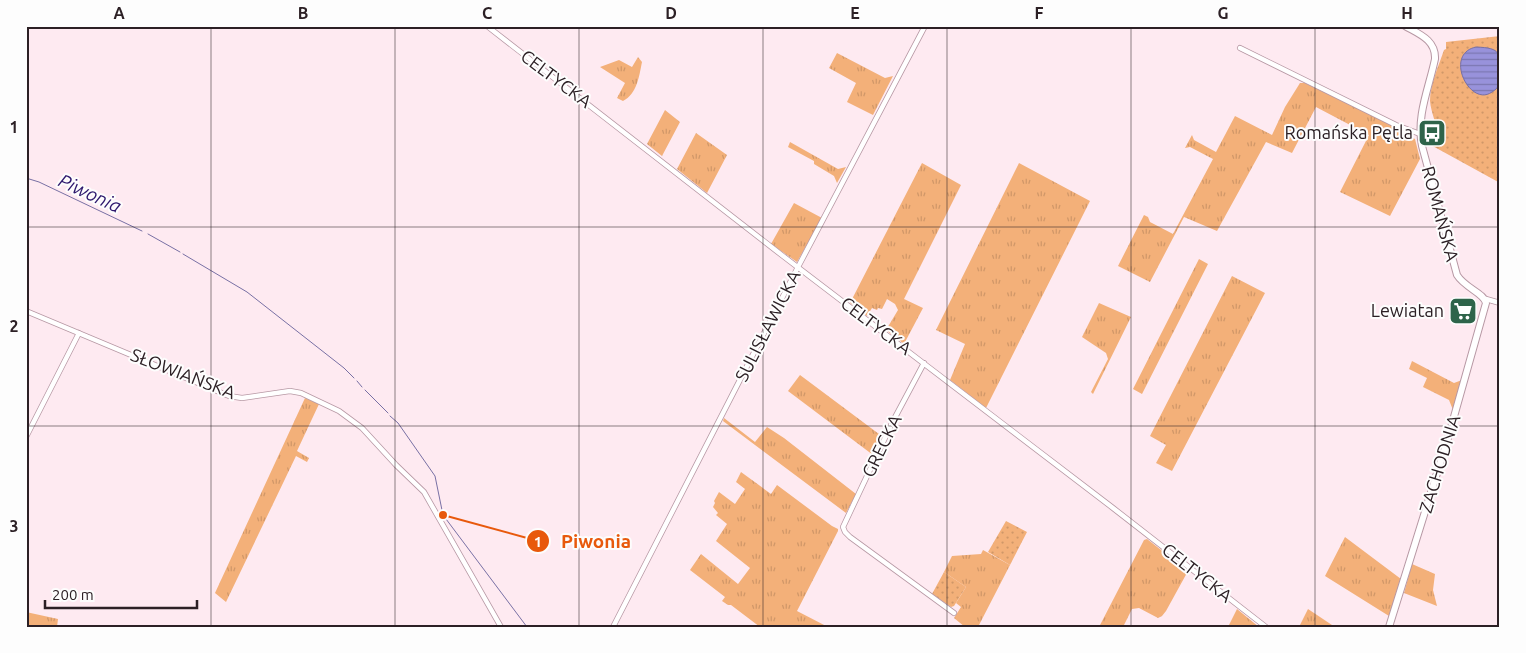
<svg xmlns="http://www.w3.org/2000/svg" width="1526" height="653" viewBox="0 0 1526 653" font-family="Ubuntu,sans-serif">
  <defs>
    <pattern id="grass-tufts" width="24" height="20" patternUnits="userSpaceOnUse" patternTransform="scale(1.25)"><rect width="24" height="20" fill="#f3b079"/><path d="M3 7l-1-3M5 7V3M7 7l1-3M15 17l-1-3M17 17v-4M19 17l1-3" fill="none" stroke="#d09768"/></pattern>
    <pattern id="park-dots" width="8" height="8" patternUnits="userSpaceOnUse" patternTransform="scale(1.25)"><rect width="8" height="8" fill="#f3b079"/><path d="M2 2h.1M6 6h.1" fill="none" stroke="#d09768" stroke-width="1.8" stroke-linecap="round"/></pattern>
    <pattern id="water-rules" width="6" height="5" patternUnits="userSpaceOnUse" patternTransform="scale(1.25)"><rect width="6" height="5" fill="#9892db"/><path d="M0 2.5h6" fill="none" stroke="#7c77b1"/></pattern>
  </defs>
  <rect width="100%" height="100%" fill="#feeaf1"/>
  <!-- grass -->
  <path fill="url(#grass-tufts)" d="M837,53L885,78L893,76L873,115L847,102L856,83L829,68Z
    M638,57L642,62C639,77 637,94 623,101L617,98L625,83L600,67L619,60L632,67Z
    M1300,83H1305L1398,128V131L1415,139L1420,159L1390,216L1340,192L1369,135L1316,107L1292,153L1266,142L1217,231L1184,217L1150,282L1118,266L1144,215L1148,217L1150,222L1173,234L1213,159L1190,147L1185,148L1192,135L1194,140L1216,152L1235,116L1272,135L1285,107Z
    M665,110L680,122L662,156L647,144Z
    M696,133L727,155L707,193L677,169Z
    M790,142L838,169L846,167L837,183L834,176L814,164V161L788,147Z
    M922,163L961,185L904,299L923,308L904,344L886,330L898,310L895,304L887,299L882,309L878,308L877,310L872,308L867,316L850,303Z
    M1019,163L1090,201L986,408L950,380L965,344L936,330Z
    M794,203L822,218L797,262L771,244Z
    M1199,259L1208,264L1142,394L1133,389Z
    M1232,276L1265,293L1172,471L1156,463L1166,445L1150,436Z
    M1099,303L1131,317L1093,394L1091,392L1108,359L1106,353L1082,337Z
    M1412,361L1454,383L1462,380L1453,410L1449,400L1423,387L1427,378L1409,369Z
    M800,375L883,437L873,455L788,391Z
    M305,398L319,404L297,451L309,458L307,462L296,456L226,602L215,593Z
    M724,418L755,442L767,427L784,438L856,494L846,513L723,421Z
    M741,472L771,494L777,485L832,526L838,529V531L797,611L828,627H760L731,605H728L722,601L725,597L690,570L701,554L738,584L750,568L716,541L727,524L716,515L718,513L713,507L715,503L714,501L719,492L735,504L745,489L736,482Z
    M1345,537L1401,579L1389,616L1325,576Z
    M1147,539L1188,571L1166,611L1162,616L1158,618L1139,608L1132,609L1123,627H1099L1144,540Z
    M983,550L1010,565L978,627H965L954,618L961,607L956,603L966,587L944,572L952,556L981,554Z
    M1412,564L1435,574L1433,590L1437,606L1404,593Z
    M1237,609L1259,627H1228Z
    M1308,609L1335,627H1299Z
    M26,612L58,619L57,627H26Z"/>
  <!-- park -->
  <path fill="url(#park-dots)" d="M1500,36V183L1429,144L1437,136C1437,123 1431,113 1430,101C1430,84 1439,65 1444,50L1446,49V42Z
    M1006,521L1027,532L1010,565L988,552Z
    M944,572L966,587L954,606L951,607L932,594Z"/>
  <!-- water -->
  <path fill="url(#water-rules)" stroke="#7870a4" d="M1476,47C1502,48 1500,53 1500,76C1500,83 1499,88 1492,92C1470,108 1443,54 1476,47Z"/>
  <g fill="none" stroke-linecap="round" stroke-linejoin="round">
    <!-- stream -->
    <path stroke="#7870a4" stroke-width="1" d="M26,178L39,182L142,231
      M148,234L180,252
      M183,254L247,292L344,368L354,378
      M357,381L362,387
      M365,390L388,413
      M390,416L398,423L435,476L443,515L527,627"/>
    <defs>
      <path id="street" d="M487,26L783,256L1113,508L1266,627
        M1240,48L1396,125L1420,134
        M1486,299L1500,303
        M26,311L229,396L242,398L290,391L301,393L339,411L362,428L396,465L424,492L501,627
        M924,363L892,423L843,527L845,532L850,537L954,613
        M26,437L79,333
        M613,627L798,267L925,26"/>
      <path id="secondary" d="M1389,627L1448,438L1486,303C1484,293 1465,288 1457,275L1422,146C1416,116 1429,88 1435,59C1436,40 1419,34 1405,26"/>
    </defs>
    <!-- street casing -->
    <use href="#street" stroke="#b798a4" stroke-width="6"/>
    <!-- secondary casing -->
    <use href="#secondary" stroke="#b798a4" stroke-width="8"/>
    <!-- street -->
    <use href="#street" stroke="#fff" stroke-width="4.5"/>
    <!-- secondary -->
    <use href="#secondary" stroke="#fff" stroke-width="6"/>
  </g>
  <!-- grid -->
  <path fill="none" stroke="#2c2025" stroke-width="1" stroke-opacity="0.55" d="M211,26V627M395,26V627M579,26V627M763,26V627M947,26V627M1131,26V627M1315,26V627M26,227H1500M26,426H1500"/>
  <!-- icons -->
  <defs>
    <symbol id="bus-square" viewBox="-11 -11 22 22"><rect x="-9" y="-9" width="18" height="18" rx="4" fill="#2e644a" stroke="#fdfdfd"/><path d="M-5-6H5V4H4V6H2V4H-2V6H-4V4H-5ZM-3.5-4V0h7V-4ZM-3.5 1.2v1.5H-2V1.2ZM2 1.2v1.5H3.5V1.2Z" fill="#fff"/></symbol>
    <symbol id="supermarket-square" viewBox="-11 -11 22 22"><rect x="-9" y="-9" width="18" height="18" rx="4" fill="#2e644a" stroke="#fdfdfd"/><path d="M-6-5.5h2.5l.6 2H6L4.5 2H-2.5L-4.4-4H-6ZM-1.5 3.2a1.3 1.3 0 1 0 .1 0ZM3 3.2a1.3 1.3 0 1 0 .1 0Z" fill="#fff"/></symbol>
  </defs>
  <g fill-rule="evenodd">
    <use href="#bus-square" x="1416" y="117" width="32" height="32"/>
    <use href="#supermarket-square" x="1447" y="295" width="32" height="32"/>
  </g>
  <g text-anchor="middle" stroke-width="4" stroke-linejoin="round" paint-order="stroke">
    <!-- street labels -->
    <g font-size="18" fill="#2c2025" stroke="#fdfdfd">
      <text transform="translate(556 79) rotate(37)" y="6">CELTYCKA</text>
      <text transform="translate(1440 214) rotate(75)" y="6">ROMAŃSKA</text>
      <text transform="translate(768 326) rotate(-63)" y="6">SULISŁAWICKA</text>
      <text transform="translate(876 326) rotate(37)" y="6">CELTYCKA</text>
      <text transform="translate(183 374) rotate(21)" y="6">SŁOWIAŃSKA</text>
      <text transform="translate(882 446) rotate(-64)" y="6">GRECKA</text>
      <text transform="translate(1440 464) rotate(-73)" y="6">ZACHODNIA</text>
      <text transform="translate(1197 573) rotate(38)" y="6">CELTYCKA</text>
    </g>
    <!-- poi labels -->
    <g font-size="18" fill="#2c2025" stroke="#fdfdfd" text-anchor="end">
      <text x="1413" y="139">Romańska Pętla</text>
      <text x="1444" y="317">Lewiatan</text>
    </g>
    <!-- water labels -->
    <g font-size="19" font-style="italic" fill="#2e186d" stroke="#fdfdfd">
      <text transform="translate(90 193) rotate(25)" y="7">Piwonia</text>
    </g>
  </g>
  <!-- callouts -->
  <path fill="none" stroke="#e8590c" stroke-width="2" d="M443 515L538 541"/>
  <g fill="#e8590c" stroke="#fdfdfd" stroke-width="2">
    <circle cx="443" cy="515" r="5"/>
    <circle cx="538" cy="541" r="12"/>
  </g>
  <g font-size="15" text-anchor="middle" font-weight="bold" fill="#fff">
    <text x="538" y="547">1</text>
  </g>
  <g font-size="19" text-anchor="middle" font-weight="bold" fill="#e8590c" stroke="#fdfdfd" stroke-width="4" stroke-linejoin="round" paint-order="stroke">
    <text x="596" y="548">Piwonia</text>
  </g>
  <!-- border -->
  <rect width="1526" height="653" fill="none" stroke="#fdfdfd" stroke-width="55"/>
  <!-- scale -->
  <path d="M45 600v8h152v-8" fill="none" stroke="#2c2025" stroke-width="2.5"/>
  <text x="52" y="600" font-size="15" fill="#2c2025" stroke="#fdfdfd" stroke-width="4" paint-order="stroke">200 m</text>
  <rect x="28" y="28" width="1470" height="598" fill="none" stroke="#2c2025" stroke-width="2"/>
  <g font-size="16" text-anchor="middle" font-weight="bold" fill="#2c2025">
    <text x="119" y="19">A</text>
    <text x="303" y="19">B</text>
    <text x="487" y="19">C</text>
    <text x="671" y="19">D</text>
    <text x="855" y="19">E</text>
    <text x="1039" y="19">F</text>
    <text x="1223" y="19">G</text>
    <text x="1407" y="19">H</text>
    <text x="14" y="133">1</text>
    <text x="14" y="332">2</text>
    <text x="14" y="532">3</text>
  </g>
</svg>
